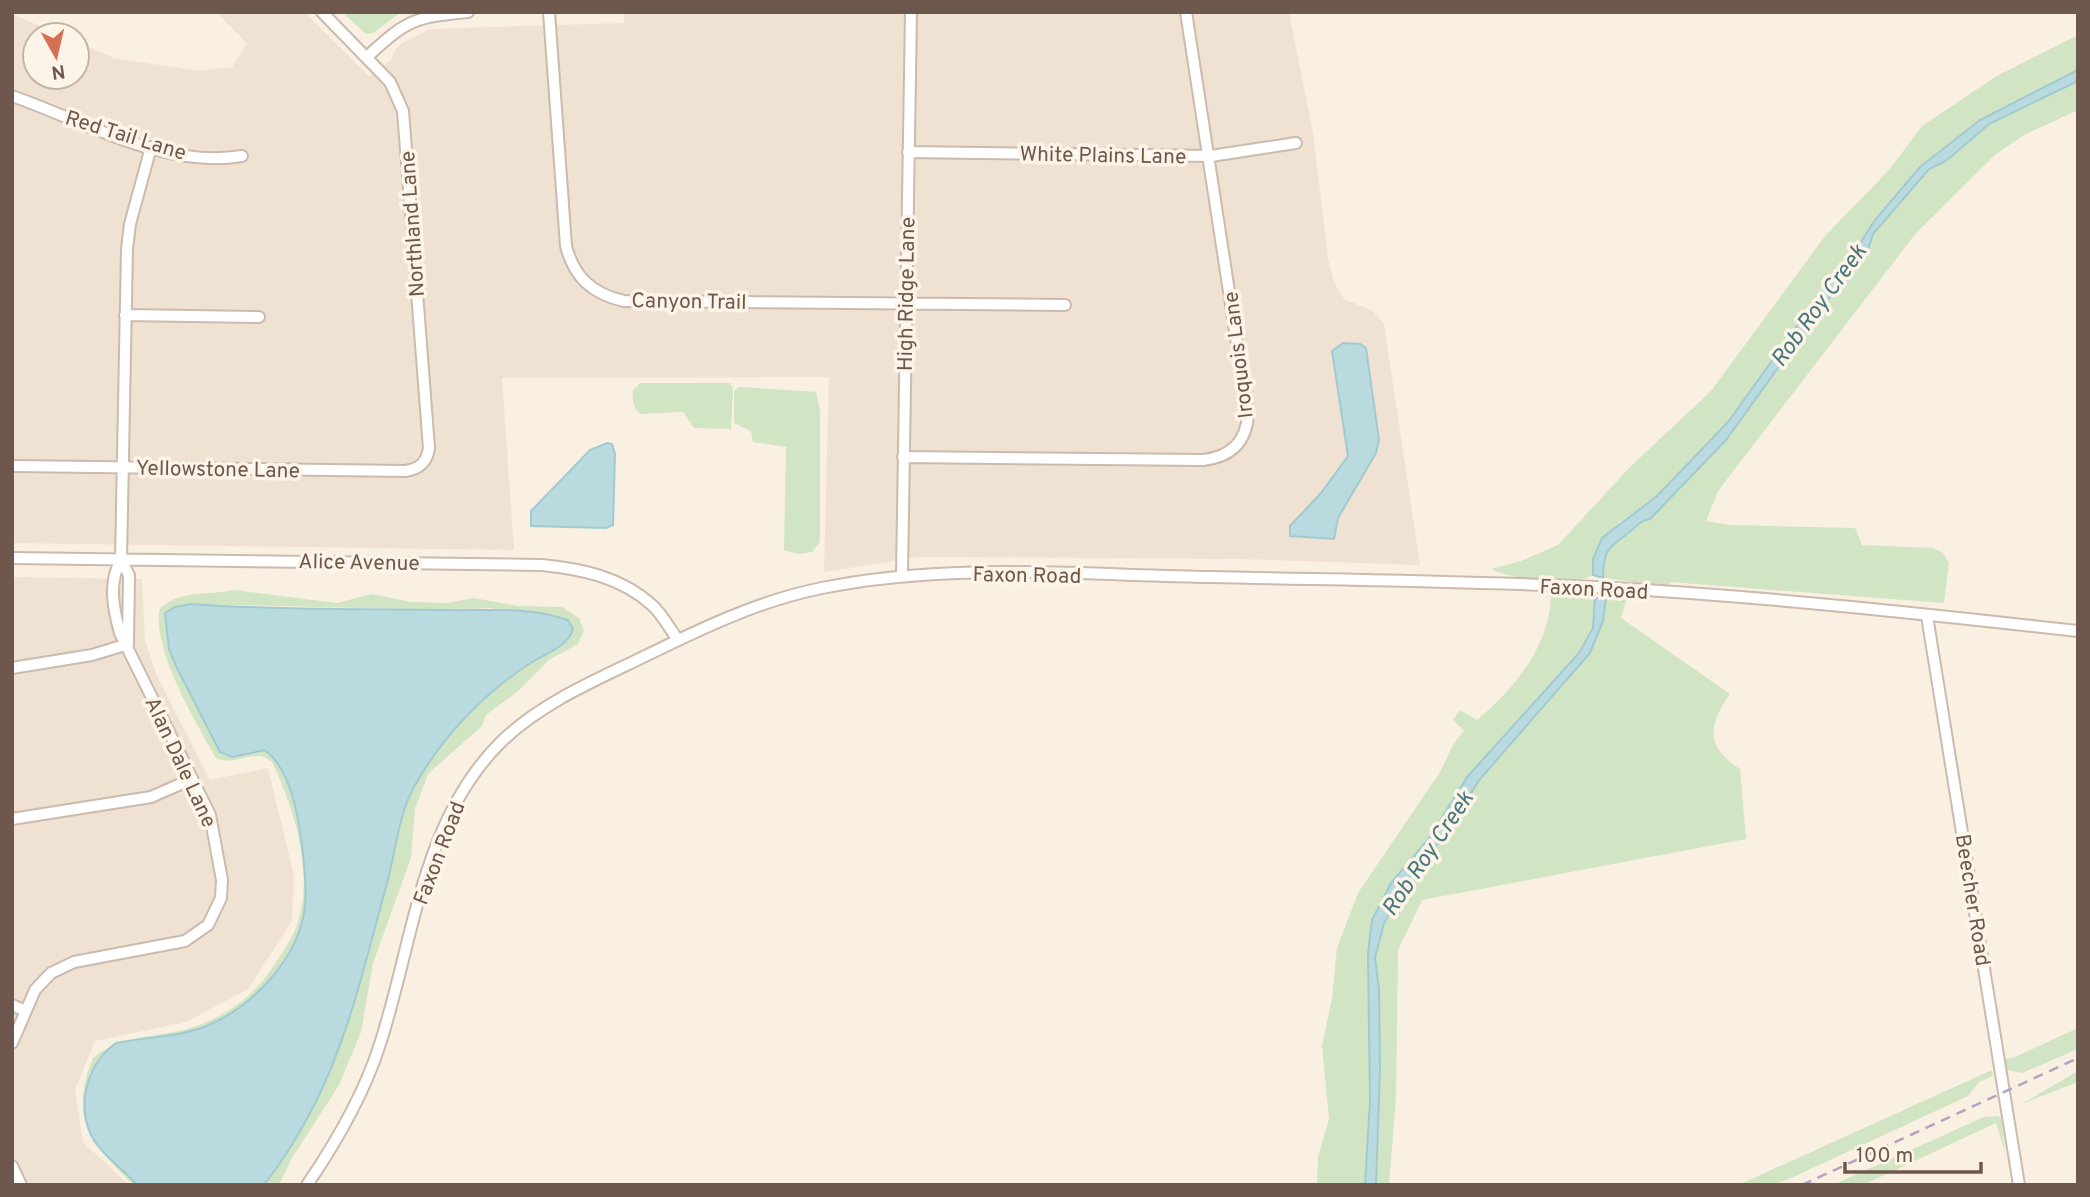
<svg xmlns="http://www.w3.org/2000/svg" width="2090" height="1197" viewBox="0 0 2090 1197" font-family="Overpass,sans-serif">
  <rect width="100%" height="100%" fill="#f9f0e2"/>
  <!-- residential -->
  <path fill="#f0e2d2" d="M216,12H304L369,76L392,59L394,51L402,43L430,29L624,23V12H1289L1313,132L1328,259L1334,282L1344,299L1373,311L1384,324L1420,565L1241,559L921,557L824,572L829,377L502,378L514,550L12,543V14L61,35H35V77H77V42L114,58L200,71L232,67L247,43Z
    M12,577L142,579L145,640L157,676L210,780L268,768L294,876L292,921L248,989L186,1022L95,1041L75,1090L83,1142L129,1185H12Z"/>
  <!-- green -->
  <path fill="#d1e4c3" d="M342,12H401L373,33L366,34Z
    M2078,35V70L1980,120L1920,167L1875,220L1848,262L1817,298L1728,422L1657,496L1620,522L1593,559V575C1571,588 1513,580 1491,569L1521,561L1558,545L1629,468L1711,391L1825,236L1890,169L1922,126L1995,77Z
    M2078,81V110L2026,134L1996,154L1916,233L1718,491L1706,521L1730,525L1855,528L1862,545L1933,548L1943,553L1949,563L1944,603L1671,582L1665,586L1603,578C1603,564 1605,546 1619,538C1622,536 1627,537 1630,534C1636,529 1638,521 1650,519L1726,440L1854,266L1862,261L1873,234L1929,169L1946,161L1989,124Z
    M640,383H729L733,388L731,429L694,428L683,412L641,414C633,408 632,400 633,390Z
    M739,387L816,392L820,410V542L812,552L798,554L784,550L786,447L753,442L751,431L734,423V391Z
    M235,590L337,603L372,594L411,602L448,603L473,598L518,606L562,607L579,618L584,631L578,644L549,660L517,692L486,715L482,726L428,774L415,809L411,858L373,963L361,1032L339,1085L292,1158L279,1185H264C339,1089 356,994 387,881C396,850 399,818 413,789C446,724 503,678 564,643L558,617L489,608L449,610L191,604L175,607L165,613C171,675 199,699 220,752L232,757L265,750C291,771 298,812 302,843C304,864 307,887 305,907C299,957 255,1004 211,1024C184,1037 146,1038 116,1043L119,1165L137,1185H133C91,1142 68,1121 93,1058C127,1031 155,1040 193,1027C228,1016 256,994 275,964C283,951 294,937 298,922C314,871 294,808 272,762C253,746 236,768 216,758C196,723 151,648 160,608C185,589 205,596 235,590Z
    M1537,595L1595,598L1593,628L1579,653L1467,777L1430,837L1391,883L1369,937L1370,1075L1365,1185H1317L1318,1157L1329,1119L1322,1046L1332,998L1337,948L1358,893L1440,772L1454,743L1464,731L1453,720L1460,710L1477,720C1514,689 1549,647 1551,597Z
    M1606,598H1627L1621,618L1730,694C1708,725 1705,747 1740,769L1746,839L1422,900L1398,950L1396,1097L1389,1185H1376L1380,1068L1379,989L1375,958L1384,923L1414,870L1438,844L1480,779L1590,653L1603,621Z
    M2078,1028V1049L2022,1073L2008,1070L2005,1059L2015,1057Z
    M1992,1070L1993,1076L1979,1082L1968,1096L1789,1179L1771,1185H1738Z
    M2078,1071V1082L2022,1104Z
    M1998,1116L2001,1118L2005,1152L1996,1123L1863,1185H1833L1984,1117Z"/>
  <!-- water -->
  <path fill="#b9dbe0" stroke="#a1cad0" stroke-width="2" d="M2078,70V81L1989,124L1946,161L1929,169L1873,234L1866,256L1854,266L1808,326L1726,440L1650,519C1638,521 1635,529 1626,535C1607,548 1603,553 1603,578L1593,575V559L1602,538L1657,496L1728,422L1817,298L1848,262L1875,220L1920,167L1980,120Z
    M1343,343L1360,344L1366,348L1379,440L1376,453L1338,518L1334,539L1290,536V526L1321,493L1348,456L1332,351Z
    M607,443L612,444L615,454L613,525L606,528L531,526V511L590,450Z
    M1595,598H1606L1603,621L1590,653L1480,779L1438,844L1413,870L1384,923L1375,958L1379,989L1380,1068L1376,1185H1365L1370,1100L1368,954L1372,920L1391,883L1430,837L1467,777L1579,653L1593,628Z
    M191,604C276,610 362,609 447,610C489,611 527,606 568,620L573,629C568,647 544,654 529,664C482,695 442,737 414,787C398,816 396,851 387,883C356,996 338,1089 264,1185H137C125,1171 109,1160 98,1146C73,1115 85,1064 116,1043C146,1037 184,1037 211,1024C255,1004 299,957 305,907C307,885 304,860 301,838C297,809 289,769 265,750L232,757L220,752L176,666L169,649L165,613L175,607Z"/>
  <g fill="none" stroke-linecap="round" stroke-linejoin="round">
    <defs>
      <path id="minor" d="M549,12L566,246C574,277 592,294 624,301L1065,305
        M368,56C407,20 414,17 468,12
        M12,96C84,121 164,169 242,156
        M908,152L1211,156L1296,143
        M125,315L259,317
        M903,457L1203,460C1230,457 1246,443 1248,415L1186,12
        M12,466L405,471C419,469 427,463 429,448L403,111L390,82L322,12
        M12,558L542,565C582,569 621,577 652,605C662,614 670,629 678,640
        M121,560L129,575L128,644
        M902,575L911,12
        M1927,616L2019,1185
        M12,668L92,655L128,644
        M12,819L151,797L192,779
        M12,1005L26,1011
        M12,1043L35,990L51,973L74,962L185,941L208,925L221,898L222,880L210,815L120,633C113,608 108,582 121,560L127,249L130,224L151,147
        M12,1166L21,1185
        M307,1185C337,1141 364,1095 380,1044C413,943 421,822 500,743C537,706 589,683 635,661C694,632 756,601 822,588C949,562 1083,575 1212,577C1346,580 1480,581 1614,588C1769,597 1924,614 2078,631"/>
    </defs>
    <!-- minor casing -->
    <use href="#minor" stroke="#cbbaad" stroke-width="14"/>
    <!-- minor -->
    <use href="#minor" stroke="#fff" stroke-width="10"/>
    <!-- rail -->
    <path stroke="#b2a3c0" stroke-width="2.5" stroke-dasharray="10 7" stroke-linecap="butt" d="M1802,1185L2078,1058"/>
  </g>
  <g text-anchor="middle" stroke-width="7" stroke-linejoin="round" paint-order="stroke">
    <!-- street labels -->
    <g font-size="21" fill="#6e574c" stroke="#fdf4e8">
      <text transform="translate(126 135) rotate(17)" y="7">Red Tail Lane</text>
      <text transform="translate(1103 155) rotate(1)" y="7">White Plains Lane</text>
      <text transform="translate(412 224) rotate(-94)" y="7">Northland Lane</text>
      <text transform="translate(906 294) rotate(-89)" y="7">High Ridge Lane</text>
      <text transform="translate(689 301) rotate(1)" y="7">Canyon Trail</text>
      <text transform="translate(1238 355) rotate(-97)" y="7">Iroquois Lane</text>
      <text transform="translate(218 469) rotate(1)" y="7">Yellowstone Lane</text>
      <text transform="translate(359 562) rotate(1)" y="7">Alice Avenue</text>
      <text transform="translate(1027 575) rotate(1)" y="7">Faxon Road</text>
      <text transform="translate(1594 589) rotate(3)" y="7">Faxon Road</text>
      <text transform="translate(181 762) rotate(65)" y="7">Alan Dale Lane</text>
      <text transform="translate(439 853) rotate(-69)" y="7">Faxon Road</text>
      <text transform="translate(1973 900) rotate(81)" y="7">Beecher Road</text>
    </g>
    <!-- water labels -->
    <g font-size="23" font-style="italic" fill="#48767f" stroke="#fdf4e8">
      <text transform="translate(1818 305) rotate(-54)" y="8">Rob Roy Creek</text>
      <text transform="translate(1427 853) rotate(-56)" y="8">Rob Roy Creek</text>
    </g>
  </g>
  <!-- border -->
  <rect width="2090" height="1197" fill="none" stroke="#6e574c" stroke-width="28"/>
  <!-- north arrow -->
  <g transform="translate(56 56) rotate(172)"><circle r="33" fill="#fdf4e8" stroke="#c4b5aa" stroke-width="2"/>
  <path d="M0-5L12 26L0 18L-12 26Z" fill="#d67054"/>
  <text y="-10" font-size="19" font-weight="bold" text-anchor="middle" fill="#6e574c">N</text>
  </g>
  <!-- scale -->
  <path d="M1845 1162v10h136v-10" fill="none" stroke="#6e574c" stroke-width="3.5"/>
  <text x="1856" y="1162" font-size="21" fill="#6e574c" stroke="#fdf4e8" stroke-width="5" paint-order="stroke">100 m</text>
</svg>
